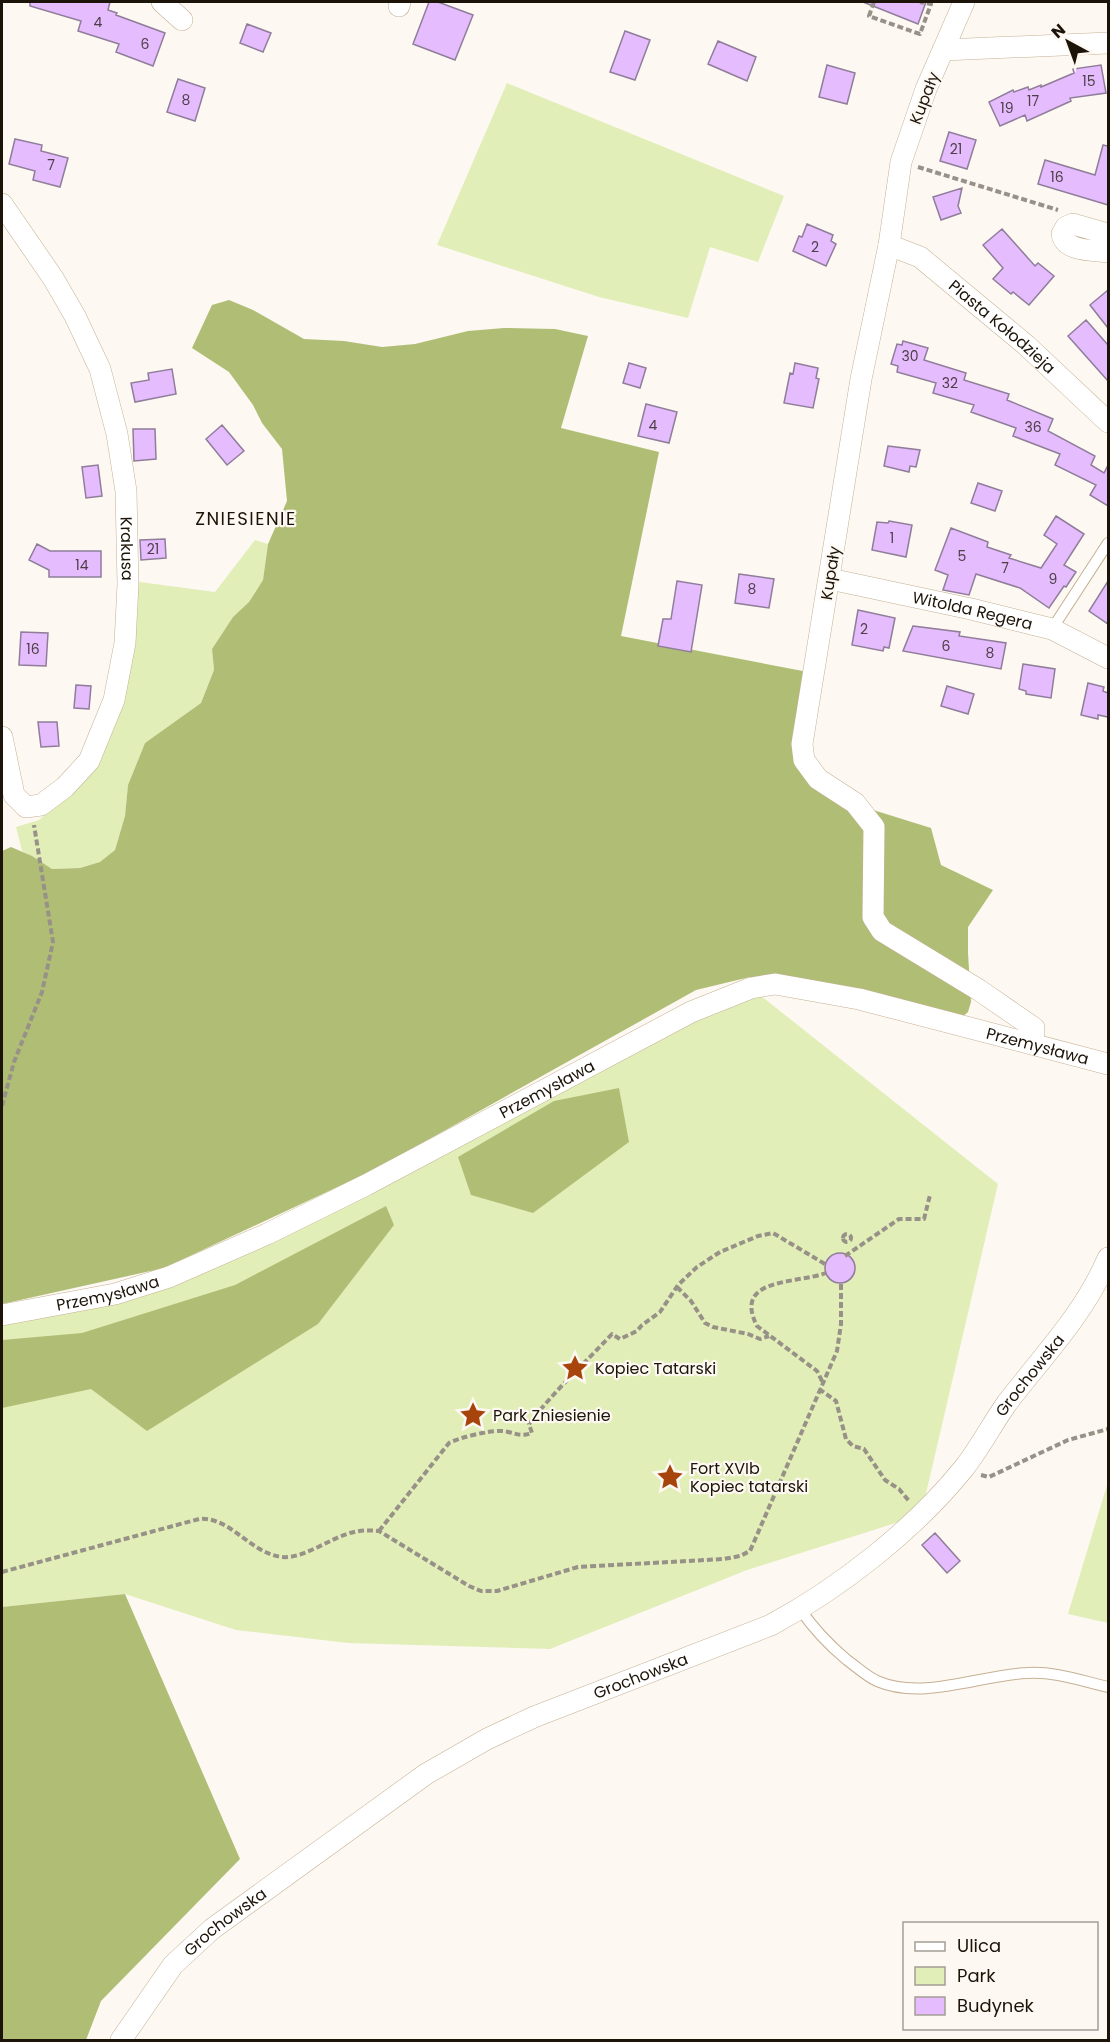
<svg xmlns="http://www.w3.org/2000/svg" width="1110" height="2042" viewBox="0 0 1110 2042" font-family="Poppins,sans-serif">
  <rect width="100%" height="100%" fill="#fdf8f2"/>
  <!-- green -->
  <path fill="#e2eeb8" d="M507,83L784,196L758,262L710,247L688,318L599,297L437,245Z
    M255,540L268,544L263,580L249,602L233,617L212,649L214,670L201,703L145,743L128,785L125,816L115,850L101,862L80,868L52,869L22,851L16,827L39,820L82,780L107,742L132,581L215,592Z
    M751,988L998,1184L921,1515L747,1570L550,1649L348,1643L236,1630L125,1594L2,1607V1315L169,1277Z
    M1108,1482V1623L1068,1614Z"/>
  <!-- forest -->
  <path fill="#b0be75" d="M229,300L253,310L304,339L344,341L382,347L415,344L468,331L504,328L555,329L588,336L561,428L659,452L621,636L808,672L797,723L825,795L931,828L941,865L993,890L968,927V953L971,1002L968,1012L960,1019L750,977L696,990L374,1170L164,1268L2,1304V851L11,847L32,856L52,869L80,868L100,862L115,850L125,816L128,785L145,743L201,703L214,670L212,649L233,617L249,602L263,580L268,544L287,501L282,449L262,423L253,405L229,372L192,348L212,305Z
    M619,1088L629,1142L533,1213L471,1195L458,1157L554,1101Z
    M386,1206L394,1225L318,1324L147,1431L91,1389L2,1408V1340L82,1333L235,1285Z
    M125,1594L240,1859L101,2001L86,2040H2V1607Z"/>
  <!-- building -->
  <path fill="#e5bcfd" stroke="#8f7d9a" stroke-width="1.5" d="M30,2H110L108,10L117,13L116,15L165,33L153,66L116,52L119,44L78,31L81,21L30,6Z
    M429,2H438L473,15L455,60L413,44Z
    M863,2H926L918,24Z
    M247,24L271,33L263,52L240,43Z
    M625,31L650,40L635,80L610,72Z
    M718,41L756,57L747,81L708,64Z
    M827,65L855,73L847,104L819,97Z
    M1101,65L1106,93L1070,98L1071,101L1027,121L1025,115L1000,126L989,102L1013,90L1014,92L1028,87L1029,90L1041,85V87L1074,73L1073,69Z
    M178,79L205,88L195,121L167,112Z
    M949,132L976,140L967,169L940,161Z
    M15,139L42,145L41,151L68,158L60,187L33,180L35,171L9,164Z
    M1103,145L1108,146V205L1038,184L1045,160L1095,175Z
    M962,188L958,206L961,213L941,220L933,197Z
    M807,224L833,235L831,241L836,244L826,266L793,251L799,236L802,237Z
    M1002,229L1035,266L1038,263L1054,276L1029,305L1013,292L1011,294L993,279L1003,268L983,245Z
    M1108,290V328L1090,305Z
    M1086,320L1108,345V381L1068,336Z
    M903,341L928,348L924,360L966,373L964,380L1009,394L1007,400L1053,419L1048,431L1095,456L1091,465L1104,473L1108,465V506L1090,495L1096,485L1055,465L1060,454L1013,436L1016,428L971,412L974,405L933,393L936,383L897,372L898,366L891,364L897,344L902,345Z
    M629,363L646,368L640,388L623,383Z
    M795,363L818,368L816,378L819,379L813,408L784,403L790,373L793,374Z
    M172,369L176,394L135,402L131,383L149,380L148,373Z
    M646,404L677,412L669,443L638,436Z
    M222,425L244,451L227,465L206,439Z
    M133,429H155L156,459L134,461Z
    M888,446L920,450L916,467L910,466L909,472L884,466Z
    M98,465L102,496L86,498L82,467Z
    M978,483L1002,491L995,511L971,503Z
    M1056,516L1084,534L1064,565L1076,572L1066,587L1064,586L1049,608L1020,588L976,574L969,595L943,590L948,575L935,570L951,528L988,542L987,547L1011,555L1009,558L1041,568L1057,544L1044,535Z
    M889,521L912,525L906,557L872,550L877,522L888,523Z
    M165,539L166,558L141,560L140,540Z
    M37,544L50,551H101V577H49V570L29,560Z
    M739,574L774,579L769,608L735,603Z
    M677,581L702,585L691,652L658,646L663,619H671Z
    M1108,581V624L1089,611Z
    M858,610L895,618L889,648L884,647L883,651L852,645Z
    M913,626L960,632L959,636L1006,643L1001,669L903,651Z
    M21,632L48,633L46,666L19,665Z
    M1023,664L1055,669L1051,698L1026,694V691L1019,689Z
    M1088,683L1104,687L1103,691L1108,693V717L1098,715V719L1081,715Z
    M76,685L91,686L89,709L74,708Z
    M947,686L974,694L968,714L941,706Z
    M38,722H57L59,746L41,747Z
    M825 1268a15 15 0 1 1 30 0a15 15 0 1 1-30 0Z
    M935,1533L960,1561L947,1573L922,1545Z"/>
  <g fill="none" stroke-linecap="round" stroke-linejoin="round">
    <defs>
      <path id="lane" d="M1052,629L1108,543
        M800,1609C813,1628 829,1645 847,1660C857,1667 866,1676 877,1681C923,1701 980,1675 1027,1673C1054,1671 1082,1681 1108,1687"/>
      <g id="street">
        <path d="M162,2L182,20"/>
        <path d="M964,2L926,89L901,162L889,245L861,379L802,744L804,760L818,779L855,803L874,827L873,917L882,931L979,990L1034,1028L1033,1044"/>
        <path d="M399,6L400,2"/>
        <path d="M943,50L1108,43"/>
        <path id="s1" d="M2,204L53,278L75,316L100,369L117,434L126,491L128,584L125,643L114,700L89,761L65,787L41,805L26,807L14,795L2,737"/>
        <path d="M1108,234L1073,224L1066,227L1062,234C1065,252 1094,250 1108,252"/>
        <path id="s2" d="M889,245L920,257L1026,345L1108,422"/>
        <path id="s3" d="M830,579L971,609L1052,629L1108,658"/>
        <path id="s4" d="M2,1315L115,1294L169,1277L267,1234L366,1185L691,1012L751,988L775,984L859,999L1108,1064"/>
        <path id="s5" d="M121,2040L173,1965L212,1929L426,1774L487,1739L534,1717L771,1625C841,1587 914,1530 964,1468C980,1448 992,1424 1007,1403C1043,1356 1085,1313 1108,1258"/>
      </g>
    </defs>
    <!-- lane casing -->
    <use href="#lane" stroke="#c5b093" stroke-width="12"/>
    <!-- street casing -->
    <use href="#street" stroke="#c5b093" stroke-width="22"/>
    <!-- path -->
    <path stroke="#979188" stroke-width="4" stroke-dasharray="6 3" stroke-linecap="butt" d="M874,2L869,16L920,34L931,4L920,2
      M918,167L1058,210
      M2,1106L14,1062L42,992L53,942L34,825
      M843 1238a4 4 0 1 1 8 0a4 4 0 1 1-8 0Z
      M845,1256L899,1219H924L930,1195
      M677,1287L691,1301L705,1323L713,1327L748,1334L760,1339L769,1336
      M822,1381L817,1371L757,1326C732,1277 797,1284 826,1273
      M819,1389L836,1401L846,1439L853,1446L864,1449L885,1480L899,1489L909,1501
      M981,1475L989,1477L1068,1440L1108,1429
      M379,1531L449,1443C461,1437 487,1431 500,1431C514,1431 517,1438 532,1433L529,1424C554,1391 584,1364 612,1334L620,1339L637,1331L642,1325L660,1312L678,1285L697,1267L720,1252L758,1236L773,1233L825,1264
      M2,1572L199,1519C230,1516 251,1554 282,1557C302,1559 328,1540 347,1534C358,1530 368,1530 379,1531L469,1586L481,1591H497L578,1567L724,1559L740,1556L750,1551L837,1351L841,1324V1284"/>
    <!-- lane -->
    <use href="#lane" stroke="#fff" stroke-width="10"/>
    <!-- street -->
    <use href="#street" stroke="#fff" stroke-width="21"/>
  </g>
  <!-- icons -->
  <defs>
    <symbol id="sight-bare" viewBox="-9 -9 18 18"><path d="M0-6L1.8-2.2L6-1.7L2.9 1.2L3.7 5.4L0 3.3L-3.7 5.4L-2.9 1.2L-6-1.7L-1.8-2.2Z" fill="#a7440c" stroke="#fdf8f2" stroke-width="2.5" paint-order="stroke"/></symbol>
  </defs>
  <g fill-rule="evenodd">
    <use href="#sight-bare" x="556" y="1349" width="38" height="38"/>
    <use href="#sight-bare" x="454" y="1396" width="38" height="38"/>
    <use href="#sight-bare" x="651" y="1458" width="38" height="38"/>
  </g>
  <g text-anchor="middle" stroke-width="4.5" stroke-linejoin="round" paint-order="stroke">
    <!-- number labels -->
    <g font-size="14" fill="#4e3e46">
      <text x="98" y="27">4</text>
      <text x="145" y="49">6</text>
      <text x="1089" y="86">15</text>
      <text x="186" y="105">8</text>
      <text x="1033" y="106">17</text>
      <text x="1007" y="113">19</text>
      <text x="956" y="154">21</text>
      <text x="51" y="170">7</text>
      <text x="1057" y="182">16</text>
      <text x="815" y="252">2</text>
      <text x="910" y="361">30</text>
      <text x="950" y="388">32</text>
      <text x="653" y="430">4</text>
      <text x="1033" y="432">36</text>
      <text x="892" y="543">1</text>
      <text x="153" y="554">21</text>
      <text x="962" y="561">5</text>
      <text x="82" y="570">14</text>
      <text x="1005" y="573">7</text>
      <text x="1053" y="584">9</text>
      <text x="752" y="594">8</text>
      <text x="864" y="634">2</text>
      <text x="946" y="651">6</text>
      <text x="33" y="654">16</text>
      <text x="990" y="658">8</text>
    </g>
    <!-- street labels -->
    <g font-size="16" fill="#1c1409" stroke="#fdf8f2">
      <text transform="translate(924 98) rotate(-69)" y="6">Kupały</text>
      <text dy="6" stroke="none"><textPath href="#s2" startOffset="141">Piasta Kołodzieja</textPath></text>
      <text dy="6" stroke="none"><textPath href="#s1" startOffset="375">Krakusa</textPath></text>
      <text transform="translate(830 573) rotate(-81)" y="6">Kupały</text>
      <text dy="6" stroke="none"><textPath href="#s3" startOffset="146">Witolda Regera</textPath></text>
      <text dy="6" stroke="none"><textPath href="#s4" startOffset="1116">Przemysława</textPath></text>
      <text dy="6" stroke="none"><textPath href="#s4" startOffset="594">Przemysława</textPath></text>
      <text dy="6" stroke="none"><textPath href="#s4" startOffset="108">Przemysława</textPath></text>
      <text dy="6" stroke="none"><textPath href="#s5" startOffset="1149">Grochowska</textPath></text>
      <text dy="6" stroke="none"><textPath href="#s5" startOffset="645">Grochowska</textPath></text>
      <text dy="6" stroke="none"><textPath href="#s5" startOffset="159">Grochowska</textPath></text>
    </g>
    <!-- poi labels -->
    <g font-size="16" fill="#1c1409" stroke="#fdf8f2" text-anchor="start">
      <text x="595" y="1374">Kopiec Tatarski</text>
      <text x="493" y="1421">Park Zniesienie</text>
      <text x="690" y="1474">Fort XVIb<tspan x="690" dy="18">Kopiec tatarski</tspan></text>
    </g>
    <!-- neighbourhood labels -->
    <g font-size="18" letter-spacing="1.5" fill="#1c1409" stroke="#fdf8f2">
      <text x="246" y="525">ZNIESIENIE</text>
    </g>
  </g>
  <!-- border -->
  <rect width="1110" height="2042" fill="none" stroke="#1c1409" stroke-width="6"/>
  <!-- legend -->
  <rect x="903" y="1922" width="195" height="108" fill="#fdf8f2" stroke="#a39d95" stroke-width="1.5"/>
  <rect x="915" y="1942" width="30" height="9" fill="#ffffff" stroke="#a39d95" stroke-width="1.5"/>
  <text x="957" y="1952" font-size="18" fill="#1c1409">Ulica</text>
  <rect x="915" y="1967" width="30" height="18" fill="#e2eeb8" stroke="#a39d95" stroke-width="1.5"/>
  <text x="957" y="1982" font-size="18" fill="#1c1409">Park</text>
  <rect x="915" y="1997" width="30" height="18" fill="#e5bcfd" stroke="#a39d95" stroke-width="1.5"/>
  <text x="957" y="2012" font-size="18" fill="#1c1409">Budynek</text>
  <!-- north arrow -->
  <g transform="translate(1068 42) rotate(319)" stroke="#fdf8f2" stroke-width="4.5" paint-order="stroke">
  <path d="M0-4.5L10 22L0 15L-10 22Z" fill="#1c1409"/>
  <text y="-9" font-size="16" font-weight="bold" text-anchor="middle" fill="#1c1409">N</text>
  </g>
</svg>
